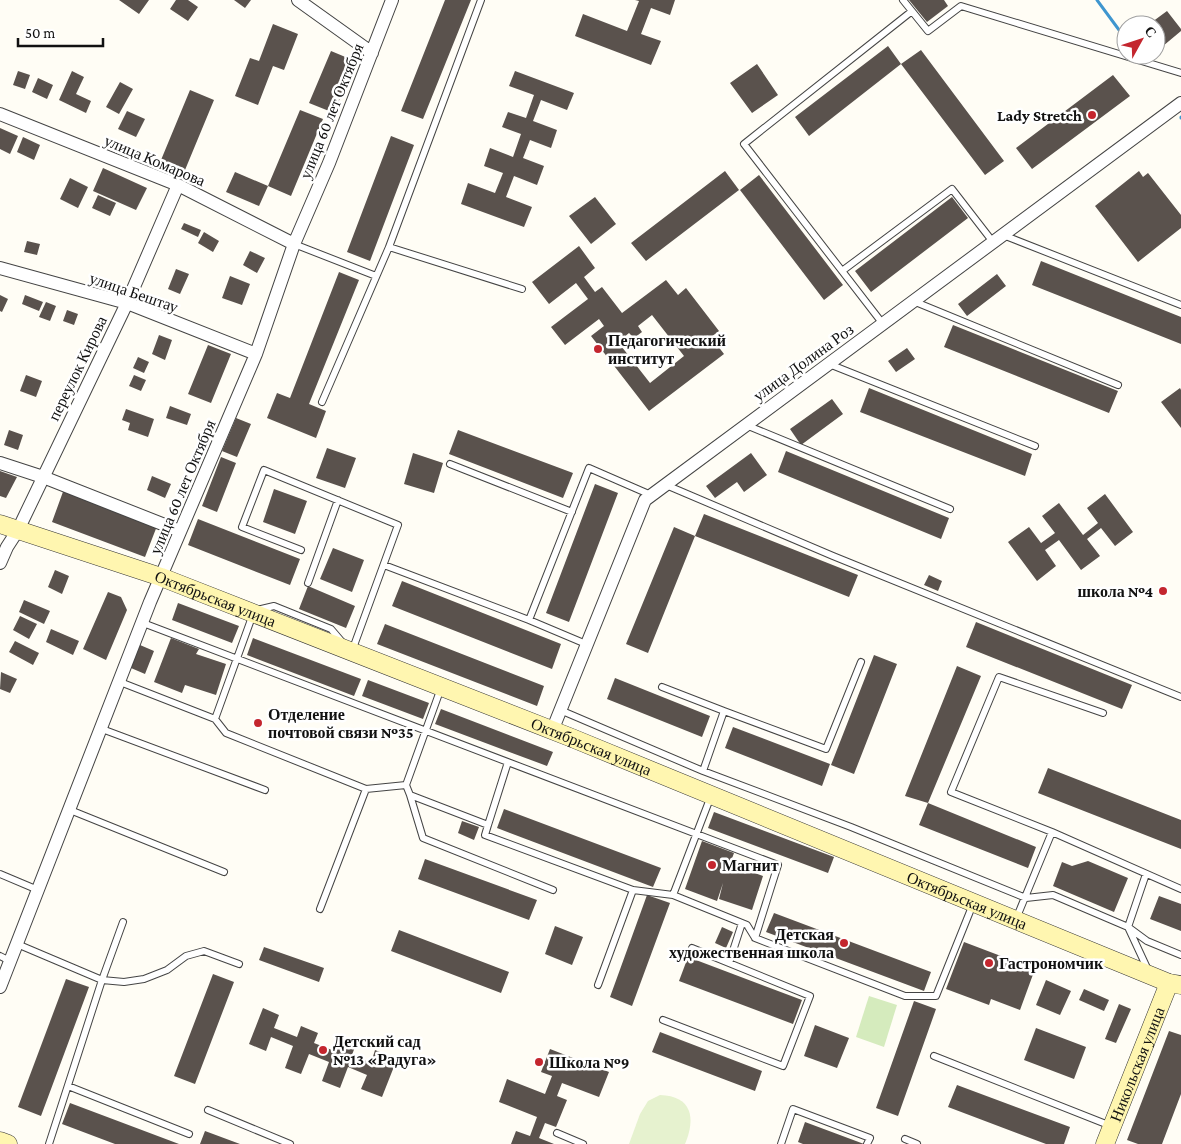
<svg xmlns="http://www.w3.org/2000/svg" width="1181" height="1144" viewBox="0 0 1181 1144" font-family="'Crimson Pro',serif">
  <rect width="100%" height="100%" fill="#fffdf5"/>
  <!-- green -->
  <path fill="#d5ebbd" d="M869,996L897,1005L884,1047L856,1037Z"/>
  <!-- pitch -->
  <path fill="#e6f2cf" d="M660,1095C692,1096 696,1118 685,1144H629L640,1114L648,1101Z"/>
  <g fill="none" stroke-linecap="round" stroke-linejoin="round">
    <!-- stream -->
    <path stroke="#3f96cf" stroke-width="3" d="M1097,0L1122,34
      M1181,117V118"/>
  </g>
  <!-- building -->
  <path fill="#5a524d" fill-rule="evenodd" d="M119,0H149L139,14Z
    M176,0H188L198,7L188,21L170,9Z
    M234,0H251L245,8Z
    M445,0H471L423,119L401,111Z
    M635,0H675L670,15L651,8L641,34L661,41L651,65L575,36L583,14L627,31L639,1Z
    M909,0H944L948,6L927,22Z
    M1167,11L1181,29V31L1163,46L1156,44V25H1148Z
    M273,24L298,34L284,70L273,66L258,105L235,96L250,58L259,61Z
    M888,46L901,64L809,136L795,117Z
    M921,50L1004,161L985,175L901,64Z
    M331,51L355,61L334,113L309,103Z
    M757,64L778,95L752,113L730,83Z
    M18,71L30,75L25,89L13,85Z
    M72,71L84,77L76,94L91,101L86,113L59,100Z
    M515,71L574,93L567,110L541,100L533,121L557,130L551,148L530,140L523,158L544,166L537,185L514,176L506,197L532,207L524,227L461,204L468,183L495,193L503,173L484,166L490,148L513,157L521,134L502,127L508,112L526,118L534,95L509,86Z
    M1113,75L1130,96L1032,169L1016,148Z
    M38,78L53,85L47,99L32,92Z
    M120,82L133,89L119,114L106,107Z
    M190,90L214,100L185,170L161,160Z
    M300,110L323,119L291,196L268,186Z
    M127,111L145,119L136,137L118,129Z
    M0,128L18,136L10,154L0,149Z
    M391,136L414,145L370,261L347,252Z
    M23,137L40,145L34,160L17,152Z
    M103,168L147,188L136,210L93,191Z
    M725,171L739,190L646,261L631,243Z
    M1139,171L1143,177L1148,173L1181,215V228L1138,262L1095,206Z
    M235,172L268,186L259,206L226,192Z
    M759,175L843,285L824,300L740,190Z
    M70,178L88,187L78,208L60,199Z
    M98,195L116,203L110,216L92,208Z
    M595,197L616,224L591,244L569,216Z
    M952,197L968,218L871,292L855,271Z
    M184,223L201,230L198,237L181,229Z
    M204,232L219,241L213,252L198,243Z
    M27,241L40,244L37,255L24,252Z
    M579,246L595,268L584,277L595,292L602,287L622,313L666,280L678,295L686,288L719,331L711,337L724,354L649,411L591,336L604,326L599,319L565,345L551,327L588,299L576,283L549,304L532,282ZM652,315L684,356L650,383L618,342L629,333L634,338L642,332L638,326Z
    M250,251L265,258L257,273L243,265Z
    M1041,261L1181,317V344L1032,285Z
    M176,269L189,274L180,294L168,289Z
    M339,272L359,280L309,404L326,411L316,438L267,418L277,393L290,398Z
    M997,274L1006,286L967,316L958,304Z
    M230,276L250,284L242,305L222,298Z
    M0,295L8,299L2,312L0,311Z
    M25,295L43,302L39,311L22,304Z
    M46,302L56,306L50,321L39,317Z
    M67,310L78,314L74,325L63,321Z
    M953,325L1118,391L1109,413L944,347Z
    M159,335L172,340L165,360L152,354Z
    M208,345L231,354L211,403L188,394Z
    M907,348L915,359L896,372L888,361Z
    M138,357L149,362L144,373L133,368Z
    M26,375L42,381L36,397L20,391Z
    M134,375L146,380L141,391L129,386Z
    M869,388L1032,454L1025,476L860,412Z
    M1180,388L1181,390V428L1161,402Z
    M832,399L843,414L801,445L790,429Z
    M170,406L191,414L187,425L166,418Z
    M126,409L154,419L148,437L128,430L130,423L122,420Z
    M236,418L251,424L237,457L222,451Z
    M9,430L23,435L18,450L4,445Z
    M458,430L573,473L563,498L449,454Z
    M327,448L356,458L345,488L316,478Z
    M786,451L949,518L941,539L778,472Z
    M413,453L443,463L434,493L404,484Z
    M751,453L767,475L744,492L737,482L715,498L706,486Z
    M221,457L236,463L217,512L202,506Z
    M0,471L17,477L6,498L0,496Z
    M152,476L171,484L165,498L147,490Z
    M595,484L618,493L569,622L546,613Z
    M64,489L157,526L145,557L52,522Z
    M274,489L307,501L295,534L263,522Z
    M1105,494L1133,532L1115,546L1101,528L1087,539L1100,556L1081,570L1059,540L1045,550L1056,566L1037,581L1008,542L1029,527L1041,543L1055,533L1042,516L1059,503L1083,535L1098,523L1087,508Z
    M704,514L858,575L849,597L695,536L648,653L626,644L674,527L695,536Z
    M198,519L300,559L290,585L188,545Z
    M333,548L364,560L352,592L320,579Z
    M55,570L69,576L62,594L48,587Z
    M929,575L942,581L938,591L924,585Z
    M402,581L561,644L552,669L392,606Z
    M308,586L355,606L346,628L299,609Z
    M108,592L121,597L127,610L106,660L83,649Z
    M24,600L50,611L44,624L19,612Z
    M178,603L239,626L232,643L172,620Z
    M20,616L37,624L29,639L13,630Z
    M976,622L1132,685L1122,709L966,647Z
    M385,624L544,686L537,706L377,644Z
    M51,629L79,641L73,655L46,642Z
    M171,638L199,649L196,654L226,664L216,695L185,685L182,693L154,682Z
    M253,638L361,679L354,696L247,655Z
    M15,641L39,653L33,665L9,652Z
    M140,645L154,651L145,674L131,668Z
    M874,655L897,664L854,774L831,765Z
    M957,666L981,676L928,803L1036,847L1028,868L919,825L928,803L905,796Z
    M1,672L17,679L10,693L0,689Z
    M615,678L710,716L702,737L607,699Z
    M368,680L429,703L423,719L362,696Z
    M441,709L553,752L547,766L435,724Z
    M733,727L830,764L822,786L725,748Z
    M1048,768L1181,820V849L1038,793Z
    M504,809L661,868L653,887L497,828Z
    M714,812L834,857L828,873L708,828Z
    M462,821L479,827L474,840L458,833Z
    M702,841L734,853L730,864L763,876L752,910L719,899L723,883L717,901L685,889Z
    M425,859L537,900L529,920L418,879Z
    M1088,861L1128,878L1114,912L1053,886L1062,862L1072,866Z
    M647,895L670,903L632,1006L610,997Z
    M1159,896L1181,904V931L1150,919Z
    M774,913L931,972L924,991L766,932Z
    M555,926L583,937L572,965L545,954Z
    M722,927L733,932L726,948L715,943Z
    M399,930L509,972L501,993L391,951Z
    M964,942L1035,969L1020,1010L991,999L989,1005L946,989Z
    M264,947L324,968L319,982L259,960Z
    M688,957L802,1000L793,1024L679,981Z
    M213,974L234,982L195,1084L174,1076Z
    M66,979L89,987L41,1116L18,1107Z
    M1046,980L1071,991L1060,1015L1036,1005Z
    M1084,989L1109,1000L1104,1011L1079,1000Z
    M914,1001L936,1009L898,1116L876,1108Z
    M1119,1004L1131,1009L1116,1043L1105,1039Z
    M263,1008L279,1015L274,1028L297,1037L301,1026L318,1033L314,1043L332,1050L337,1037L356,1044L352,1055L371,1063L375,1050L397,1059L382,1097L361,1089L367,1075L348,1067L340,1088L322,1081L329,1062L309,1054L301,1074L285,1068L293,1046L271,1037L266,1051L249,1044Z
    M815,1025L849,1038L837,1068L804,1056Z
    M1036,1028L1086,1047L1074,1079L1024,1060Z
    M1169,1031L1181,1035V1094L1162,1144H1138L1127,1140Z
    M660,1032L762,1071L755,1091L652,1052Z
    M550,1049L609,1072L599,1097L562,1083L557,1096L567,1100L556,1127L545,1123L539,1138L554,1144H511L516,1131L530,1136L537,1117L499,1102L507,1079L545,1094L552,1076L541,1072Z
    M957,1085L1070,1127L1064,1144H1046L948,1107Z
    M70,1103L179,1144H115L62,1124Z
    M805,1122L864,1144H803L798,1142Z
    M205,1131L240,1144H200Z"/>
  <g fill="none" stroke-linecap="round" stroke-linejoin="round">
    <defs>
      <path id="lane" d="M903,0L928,31L961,6L1181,73
        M1003,235L1181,305
        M294,244L376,276
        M389,247L481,0
        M842,271L952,189L993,242
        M913,301L1118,385
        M883,324L744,144L912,11
        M829,364L1035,446
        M322,402L389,247L522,289
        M746,425L950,509
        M450,464L572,512
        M666,485L833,556L1181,697
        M301,550L242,527L264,470L398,525L352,651
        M384,565L529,620L586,644
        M308,583L338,500
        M257,610L274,606L331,629L343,643
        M529,620L589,468L651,495
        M143,623L778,865L755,938
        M120,682L215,719L253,614
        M662,687L724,711L703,771
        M441,688L406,785L410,795L488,825L485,835L633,890L673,895
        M560,710L703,771L851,827L1026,898L1053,895L1128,927L1147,941L1181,955
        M724,711L826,749L861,662
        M1103,713L999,677L951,792L1052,832L1181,889
        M215,719L226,733L366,789L320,909
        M102,729L265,790
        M366,789L406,785
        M410,795L423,838L553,890
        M711,796L673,895L747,925L755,938L905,996H936L973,904
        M70,810L224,872
        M488,825L508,762
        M0,874L38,890
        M1146,874L1128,927L1148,970
        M1016,919L1052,832
        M17,944L102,980L124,982L144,979L167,970L186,956L204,951L239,964
        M0,956L10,961
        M729,963L742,923
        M598,985L633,890
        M663,1020L783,1066L810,996L692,948
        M934,1056L1111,1126
        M68,1086L189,1134
        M208,1110L290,1144
        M557,1133L583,1144
        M905,1139L917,1144
        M49,1144L102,980L123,922
        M781,1144L793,1109L870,1138L867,1144"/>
      <path id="street" d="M298,0L372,53
        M0,114L178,185L294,244
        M0,268L127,303L256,354
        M0,463L43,477L180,531
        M0,563L7,547L18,530L127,303L178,185
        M552,731L645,500L1181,103
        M0,987L150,602L256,354L294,244L329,163L392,0"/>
      <g id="secondary">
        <path id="s1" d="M0,524L161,577L572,738L1169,983L1181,985"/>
        <path d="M0,1141L8,1144"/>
        <path id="s2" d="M1105,1144L1169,983"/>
      </g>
    </defs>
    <!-- lane casing -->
    <use href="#lane" stroke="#444" stroke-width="8"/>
    <!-- street casing -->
    <use href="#street" stroke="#444" stroke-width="14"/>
    <!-- secondary casing -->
    <use href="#secondary" stroke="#333" stroke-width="19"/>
    <!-- lane -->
    <use href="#lane" stroke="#fff" stroke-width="6"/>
    <!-- street -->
    <use href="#street" stroke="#fff" stroke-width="12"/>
    <!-- secondary -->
    <use href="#secondary" stroke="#fff6b0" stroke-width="18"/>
  </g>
  <!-- markers -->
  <g fill="#c4262e" stroke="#fff" stroke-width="2">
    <circle cx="1092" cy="115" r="5"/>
    <circle cx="598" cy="349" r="5"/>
    <circle cx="1163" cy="591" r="5"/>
    <circle cx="258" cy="723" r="5"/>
    <circle cx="712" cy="865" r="5"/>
    <circle cx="844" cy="943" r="5"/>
    <circle cx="989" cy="963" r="5"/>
    <circle cx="323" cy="1050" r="5"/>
    <circle cx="539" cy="1062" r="5"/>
  </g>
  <g text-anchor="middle" stroke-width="5" stroke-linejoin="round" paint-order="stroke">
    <!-- street labels -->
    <g font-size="16" fill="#111" stroke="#fff">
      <text transform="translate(331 111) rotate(-68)" y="6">улица 60 лет Октября</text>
      <text transform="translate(155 160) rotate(23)" y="6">улица Комарова</text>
      <text transform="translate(134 292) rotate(19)" y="6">улица Бештау</text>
      <text transform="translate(803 362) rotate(-36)" y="6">улица Долина Роз</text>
      <text transform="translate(77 368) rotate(-64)" y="6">переулок Кирова</text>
      <text transform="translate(182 487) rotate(-67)" y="6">улица 60 лет Октября</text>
      <text dy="6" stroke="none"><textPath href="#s1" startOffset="228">Октябрьская улица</textPath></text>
      <text dy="6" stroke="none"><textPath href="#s1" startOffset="632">Октябрьская улица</textPath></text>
      <text dy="6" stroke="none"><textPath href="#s1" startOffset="1038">Октябрьская улица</textPath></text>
      <text dy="6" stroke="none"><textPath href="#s2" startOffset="86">Никольская улица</textPath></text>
    </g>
    <!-- poi labels -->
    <g font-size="16" font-weight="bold" fill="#111" stroke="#fff" text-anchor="start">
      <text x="1082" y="121" text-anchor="end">Lady Stretch</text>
      <text x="608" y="346">Педагогический<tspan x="608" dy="18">институт</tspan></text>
      <text x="1153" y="597" text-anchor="end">школа №4</text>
      <text x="268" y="720">Отделение<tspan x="268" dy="18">почтовой связи №35</tspan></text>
      <text x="722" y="871">Магнит</text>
      <text x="834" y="940" text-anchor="end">Детская<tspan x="834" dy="18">художественная школа</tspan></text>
      <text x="999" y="969">Гастрономчик</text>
      <text x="333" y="1047">Детский сад<tspan x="333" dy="18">№13 «Радуга»</tspan></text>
      <text x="549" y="1068">Школа №9</text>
    </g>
  </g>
  <!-- north arrow -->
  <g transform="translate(1141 40) rotate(50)"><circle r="24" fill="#ffffff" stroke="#a0a0a0"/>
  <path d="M0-4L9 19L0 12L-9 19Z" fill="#c4262e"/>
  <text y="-8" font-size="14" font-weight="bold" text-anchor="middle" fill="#111111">С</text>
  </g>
  <!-- scale -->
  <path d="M18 38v8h85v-8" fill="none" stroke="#111111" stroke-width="2.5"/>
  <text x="25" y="38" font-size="15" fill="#111111" stroke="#ffffff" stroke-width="4" paint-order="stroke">50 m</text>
</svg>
